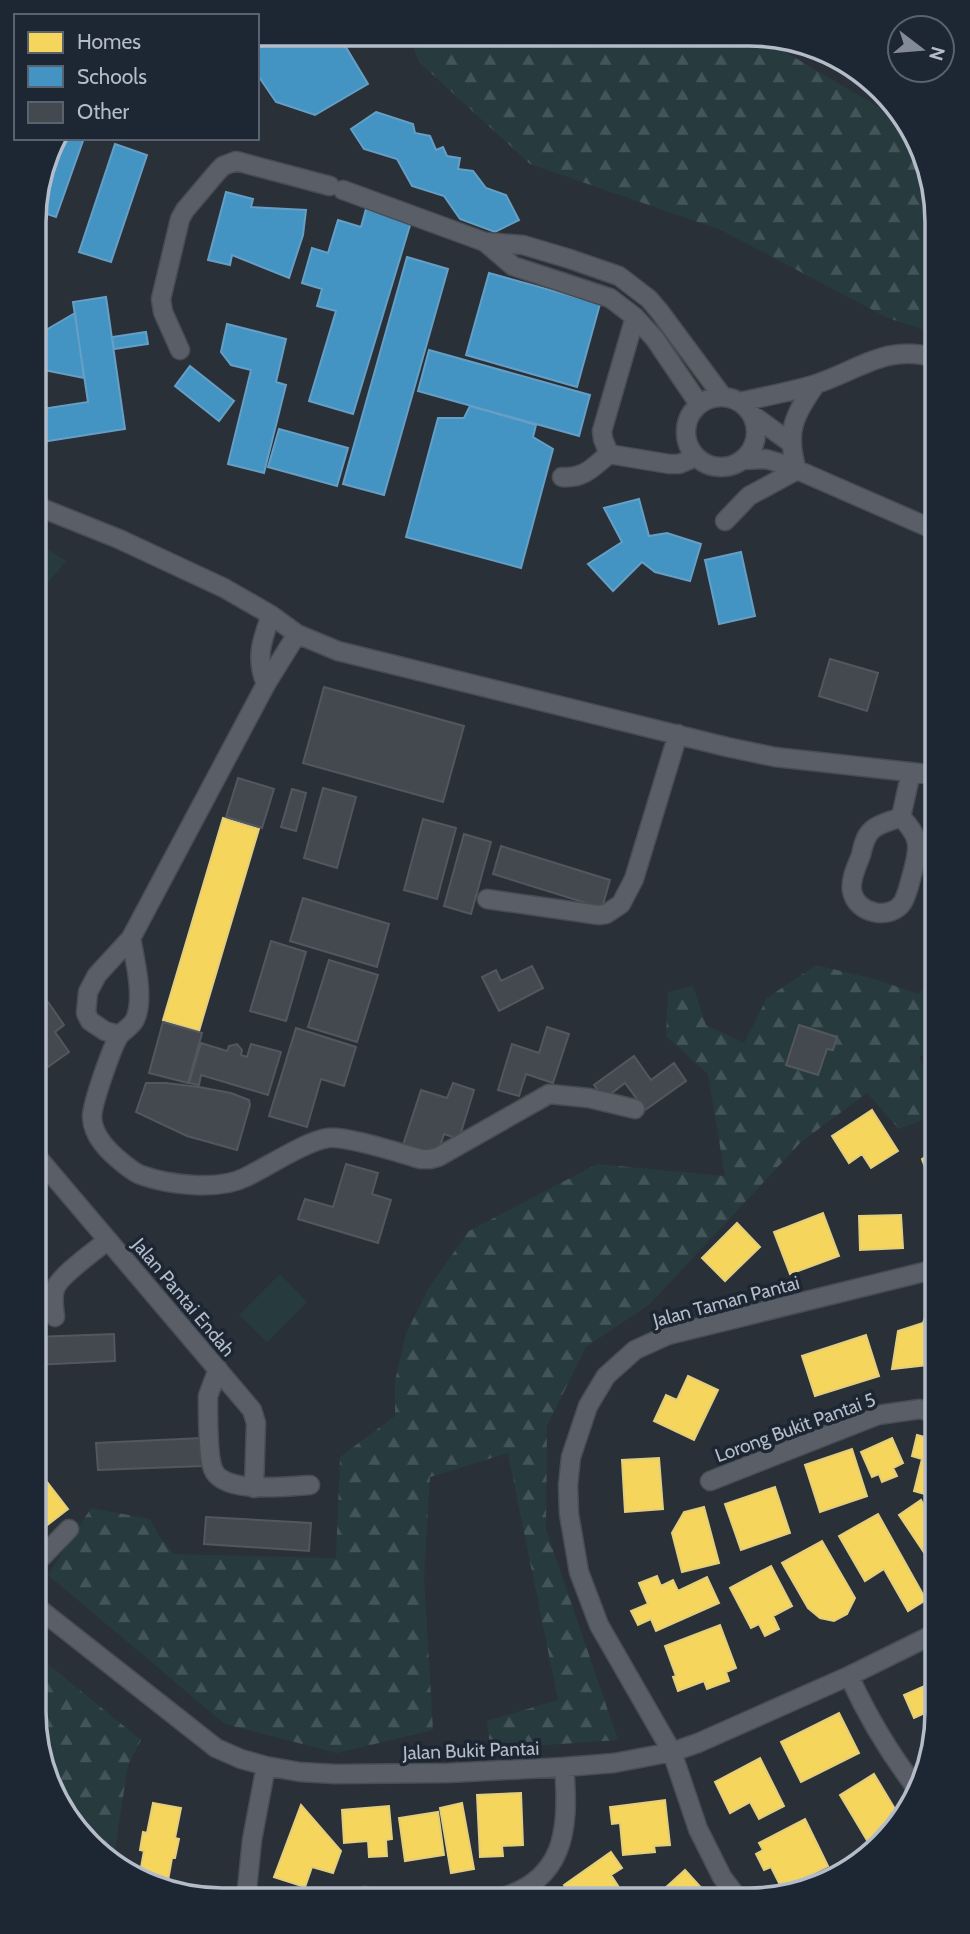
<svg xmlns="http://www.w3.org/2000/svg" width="970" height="1934" viewBox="0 0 970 1934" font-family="Cabin,sans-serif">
  <defs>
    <pattern id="forest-firs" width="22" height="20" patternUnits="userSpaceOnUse" patternTransform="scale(1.75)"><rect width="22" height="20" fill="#273a3e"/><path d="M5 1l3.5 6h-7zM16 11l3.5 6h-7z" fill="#445559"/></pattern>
  </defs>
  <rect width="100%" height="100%" fill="#2a3038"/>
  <!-- forest -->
  <path fill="url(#forest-firs)" d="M408,34L760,37L899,119L927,161L937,221V334L888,318L721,230L530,164L419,62Z
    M816,965L878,980L918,994L937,970V1047L919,1057L936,1099V1115L899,1129L867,1093L801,1142L650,1304L586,1347L547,1426L546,1529L618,1740L490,1749L487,1721L558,1700L508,1453L430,1477L424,1577L433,1730L337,1753L225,1724L48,1575L91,1508L150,1519L159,1536L174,1554L336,1558L340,1457L395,1416V1381L406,1334L428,1289L469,1231L597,1164L725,1176L708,1074L666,1036L668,992L693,986L706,1025L744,1043L767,998Z
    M33,1652L141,1740L128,1765L113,1861L98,1854L43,1773L33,1713Z"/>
  <!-- garden -->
  <path fill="#273a3e" d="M34,540L66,561L34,600Z
    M280,1274L307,1302L267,1342L239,1315Z"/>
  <!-- homes -->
  <path fill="#f6d55c" stroke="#e2ce7d" stroke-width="2" d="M223,818L259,829L199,1031L163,1020Z
    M872,1110L898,1151L871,1168L862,1154L849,1163L832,1136Z
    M936,1149V1196L922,1159Z
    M823,1213L839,1256L790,1274L774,1232Z
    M901,1215L903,1248L860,1250L859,1216Z
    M737,1223L760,1247L725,1281L702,1258Z
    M932,1298L936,1300V1364L892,1369L898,1331L923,1323Z
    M866,1335L879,1376L815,1396L802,1356Z
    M688,1376L718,1390L694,1440L654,1421L666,1395L677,1400Z
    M917,1435L936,1440V1483L932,1496L914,1491L922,1459L912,1456Z
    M892,1438L903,1463L893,1468L897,1476L882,1482L879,1474L872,1477L861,1452Z
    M852,1449L867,1496L820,1512L805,1465Z
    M659,1458L663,1509L625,1512L622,1460Z
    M34,1465L68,1509L37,1533L33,1529Z
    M775,1487L790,1533L741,1550L725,1504Z
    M921,1500L929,1513L936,1508V1568L935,1569L899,1515Z
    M704,1507L719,1563L682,1572L672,1533L684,1512Z
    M878,1514L926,1600L908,1611L884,1569L865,1581L839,1536Z
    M822,1541L855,1598L847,1614L834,1621L820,1618L808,1608L782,1563Z
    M771,1566L792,1606L773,1616L779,1629L765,1636L759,1624L751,1628L730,1588Z
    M657,1576L661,1586L673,1580L678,1591L707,1577L719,1603L656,1631L651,1619L638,1625L631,1611L648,1604L639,1583Z
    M720,1625L736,1668L726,1672L729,1681L707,1689L704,1681L678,1691L673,1677L676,1676L665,1646Z
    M936,1681V1708L914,1718L904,1695Z
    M839,1713L859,1753L801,1782L781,1742Z
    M760,1758L784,1806L759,1819L750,1802L730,1813L715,1782Z
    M874,1774L901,1819L898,1827L871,1847L840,1795Z
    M521,1793L523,1845L502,1846L503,1856L480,1857L477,1795Z
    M665,1800L670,1845L654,1846L655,1852L623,1855L620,1823L612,1824L610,1807Z
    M153,1803L181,1808L175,1838L179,1839L175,1858H172L167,1886L140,1873L144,1851L140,1850L143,1832L147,1833Z
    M462,1803L474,1869L451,1873L440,1808Z
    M301,1805L341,1851L333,1873L312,1867L305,1887L274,1877Z
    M389,1806L392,1839L386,1840L387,1856L369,1857L368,1841L344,1843L342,1810Z
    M438,1812L444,1855L405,1861L399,1818Z
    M805,1819L828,1866L782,1889L771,1867L764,1870L756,1854L763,1850L759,1843Z
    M611,1852L622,1868L611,1875L622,1892L609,1900H574L564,1885Z
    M685,1870L705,1892L696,1901L652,1900Z"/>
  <!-- schools -->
  <path fill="#4393c3" stroke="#659fc5" stroke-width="2" d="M281,34H338L368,84L315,115L276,102L257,74V50Z
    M376,112L413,124L415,133L430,136L436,150L443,147L447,156L460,158L458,169L473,171L486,188L506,195L519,220L495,232L460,219L444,196L412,186L397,159L364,149L351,129Z
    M53,138H84L56,217L35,210V197Z
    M115,144L147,155L111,262L79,252Z
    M226,192L253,199L251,207L306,210L303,235L289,278L232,255L230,265L208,260Z
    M366,209L411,222L353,414L309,401L336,311L317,306L322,289L302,283L312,248L328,253L338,220L361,227Z
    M407,257L448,269L384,495L343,484Z
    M489,273L600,304L577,387L466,355Z
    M106,297L125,429L35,443V410L88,402L73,302Z
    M75,313L84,378L44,370L35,371V334H39Z
    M227,324L286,339L276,382L286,385L264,473L228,464L251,370L231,365L221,352Z
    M146,332L148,344L114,349L112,337Z
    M429,350L590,395L579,436L418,391Z
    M190,366L234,401L219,421L175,386Z
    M470,406L536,425L533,437L553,449L521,568L406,537L438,418H464Z
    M279,429L348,448L337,486L268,467Z
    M639,499L649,536L667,533L701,544L690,581L655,572L642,562L613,591L588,564L622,542L604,508Z
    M741,552L755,616L719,624L705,560Z"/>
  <!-- building -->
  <path fill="#444950" stroke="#52575f" stroke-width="2" d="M830,659L878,673L867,711L819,696Z
    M324,687L464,726L443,802L303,763Z
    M238,778L274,789L262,828L226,817Z
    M323,788L356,797L337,868L304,858Z
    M292,789L306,793L296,831L281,827Z
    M423,819L456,828L437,899L404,890Z
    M464,834L491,842L471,914L444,906Z
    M501,846L610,880L602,908L493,874Z
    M303,898L389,924L377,967L290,941Z
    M271,941L306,952L286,1021L250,1011Z
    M329,960L378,975L357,1042L308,1027Z
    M532,966L543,988L499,1011L482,977L496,970L501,981Z
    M41,992L64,1025L55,1032L69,1052L35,1076L34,997Z
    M163,1022L202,1033L188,1083L149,1073Z
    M799,1025L837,1037L833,1050L827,1049L818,1075L786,1065Z
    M547,1027L569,1034L553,1083L526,1074L519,1096L498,1090L512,1044L539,1053Z
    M296,1028L356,1047L344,1086L321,1079L307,1127L269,1116Z
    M201,1043L227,1051L229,1046L237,1044L242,1050L241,1055L247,1057L251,1044L281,1052L268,1095L201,1075L199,1085L189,1083Z
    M634,1056L651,1080L674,1063L686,1081L645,1110L625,1083L604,1099L594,1085Z
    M146,1083H166L199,1087L231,1093L249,1100L250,1105L237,1150L187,1136L136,1112Z
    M453,1083L474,1090L459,1139L444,1134L437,1156L403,1145L421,1090L447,1098Z
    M346,1164L378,1173L372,1194L391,1200L378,1243L298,1219L305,1199L333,1207Z
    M114,1334L115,1361L34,1365V1337Z
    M201,1438L203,1466L98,1470L96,1443Z
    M206,1517L311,1523L309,1551L204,1544Z"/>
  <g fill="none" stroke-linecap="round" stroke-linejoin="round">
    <defs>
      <path id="minor" d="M343,190L485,242
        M635,317L602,431L603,439L609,454L669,464H679L696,457
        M180,350L163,312L161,299L180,219L185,210L218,171L223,166L236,161L330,186
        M686 432a35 35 0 1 1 70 0a35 35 0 1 1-70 0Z
        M739,402C764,397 789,392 813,385C859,371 884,343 937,358
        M699,404L655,339L635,317L610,298L513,266L485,242L523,245L570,259L619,276L649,299L660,312L723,397
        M751,414L791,443
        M743,460L766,459L786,465L937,531
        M797,470C785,432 794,415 816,384
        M562,477C584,479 593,467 609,454
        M34,505L119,539L224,588L271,615L297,634L338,651L727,747L775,757L937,775
        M725,521L749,496L797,470
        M266,684C255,658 262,640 271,615
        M901,817C920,837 920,845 913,871C910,881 908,893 903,902C891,921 856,914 852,891C850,879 857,866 861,855C863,846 865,836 872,830C879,823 892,821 901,817Z
        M901,817L911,772
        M487,899L599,915L606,914L621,904L634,879L678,734
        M131,938C135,961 144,996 136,1017C133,1027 124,1029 119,1036C112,1047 92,1104 92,1117C93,1137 109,1152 124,1164C129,1168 135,1173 141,1175C169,1185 219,1191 246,1177C267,1167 306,1141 328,1138C348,1136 399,1153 421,1159H430L438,1157L549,1094L589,1098L635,1109
        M119,1035L105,1031L90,1021L86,1013L88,992L97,975L131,938L266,684L297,634
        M34,1153L252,1410L256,1423L254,1488
        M55,1317C54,1308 52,1298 55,1289C59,1276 96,1250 108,1240
        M218,1369L208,1396V1404C208,1419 208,1457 213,1469C223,1495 288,1486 310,1485
        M710,1481L878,1415L920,1409L936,1414
        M33,1558L42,1557L69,1529
        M33,1604L216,1748L241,1759L266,1766L300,1772L335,1774L448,1773L564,1767L614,1763L672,1752L698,1743L849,1676L936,1633
        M849,1676C867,1715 888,1751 914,1785
        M365,1896L376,1900
        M246,1899L252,1840L266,1766
        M492,1900C564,1884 570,1832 564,1767
        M740,1901L722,1877L698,1829L672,1752L599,1625L579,1572L569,1514L568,1485L571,1457L588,1406L606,1376L635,1350L668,1335L936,1269"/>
    </defs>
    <!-- minor casing -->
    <use href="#minor" stroke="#484c53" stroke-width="21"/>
    <!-- minor -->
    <use href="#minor" stroke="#5a5e66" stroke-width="18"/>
  </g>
  <g text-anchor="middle" stroke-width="7" stroke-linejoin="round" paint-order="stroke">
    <!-- street labels -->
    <g font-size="19" fill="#b4bcc9" stroke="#1d2633">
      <text transform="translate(184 1297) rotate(50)" y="7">Jalan Pantai Endah</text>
      <text transform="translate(726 1301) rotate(-15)" y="7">Jalan Taman Pantai</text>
      <text transform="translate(795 1427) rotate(-20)" y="7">Lorong Bukit Pantai 5</text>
      <text transform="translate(471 1750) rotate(-2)" y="7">Jalan Bukit Pantai</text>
    </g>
  </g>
  <!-- crop -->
  <path d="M0 0H970V1934H0ZM222 46H749A176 176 0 0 1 925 222V1712A176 176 0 0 1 749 1888H222A176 176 0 0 1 46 1712V222A176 176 0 0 1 222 46Z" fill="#1d2633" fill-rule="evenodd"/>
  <path fill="none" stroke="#b4bcc9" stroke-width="3.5" d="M222 46H749A176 176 0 0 1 925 222V1712A176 176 0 0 1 749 1888H222A176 176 0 0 1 46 1712V222A176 176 0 0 1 222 46Z"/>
  <!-- legend -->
  <rect x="14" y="14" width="245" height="126" fill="#1d2633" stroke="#59626f" stroke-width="2"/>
  <rect x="28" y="32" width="35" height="21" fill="#f6d55c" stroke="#59626f" stroke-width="2"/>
  <text x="77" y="49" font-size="21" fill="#b4bcc9">Homes</text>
  <rect x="28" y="66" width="35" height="21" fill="#4393c3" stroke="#59626f" stroke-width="2"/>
  <text x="77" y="84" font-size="21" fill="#b4bcc9">Schools</text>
  <rect x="28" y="102" width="35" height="21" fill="#444950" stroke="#59626f" stroke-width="2"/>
  <text x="77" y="119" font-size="21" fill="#b4bcc9">Other</text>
  <!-- north arrow -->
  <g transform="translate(921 49) rotate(106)"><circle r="33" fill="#1d2633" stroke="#59626f" stroke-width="2"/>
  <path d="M0-5L12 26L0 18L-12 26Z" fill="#848b96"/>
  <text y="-10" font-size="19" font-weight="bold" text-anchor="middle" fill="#b4bcc9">N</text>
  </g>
</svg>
